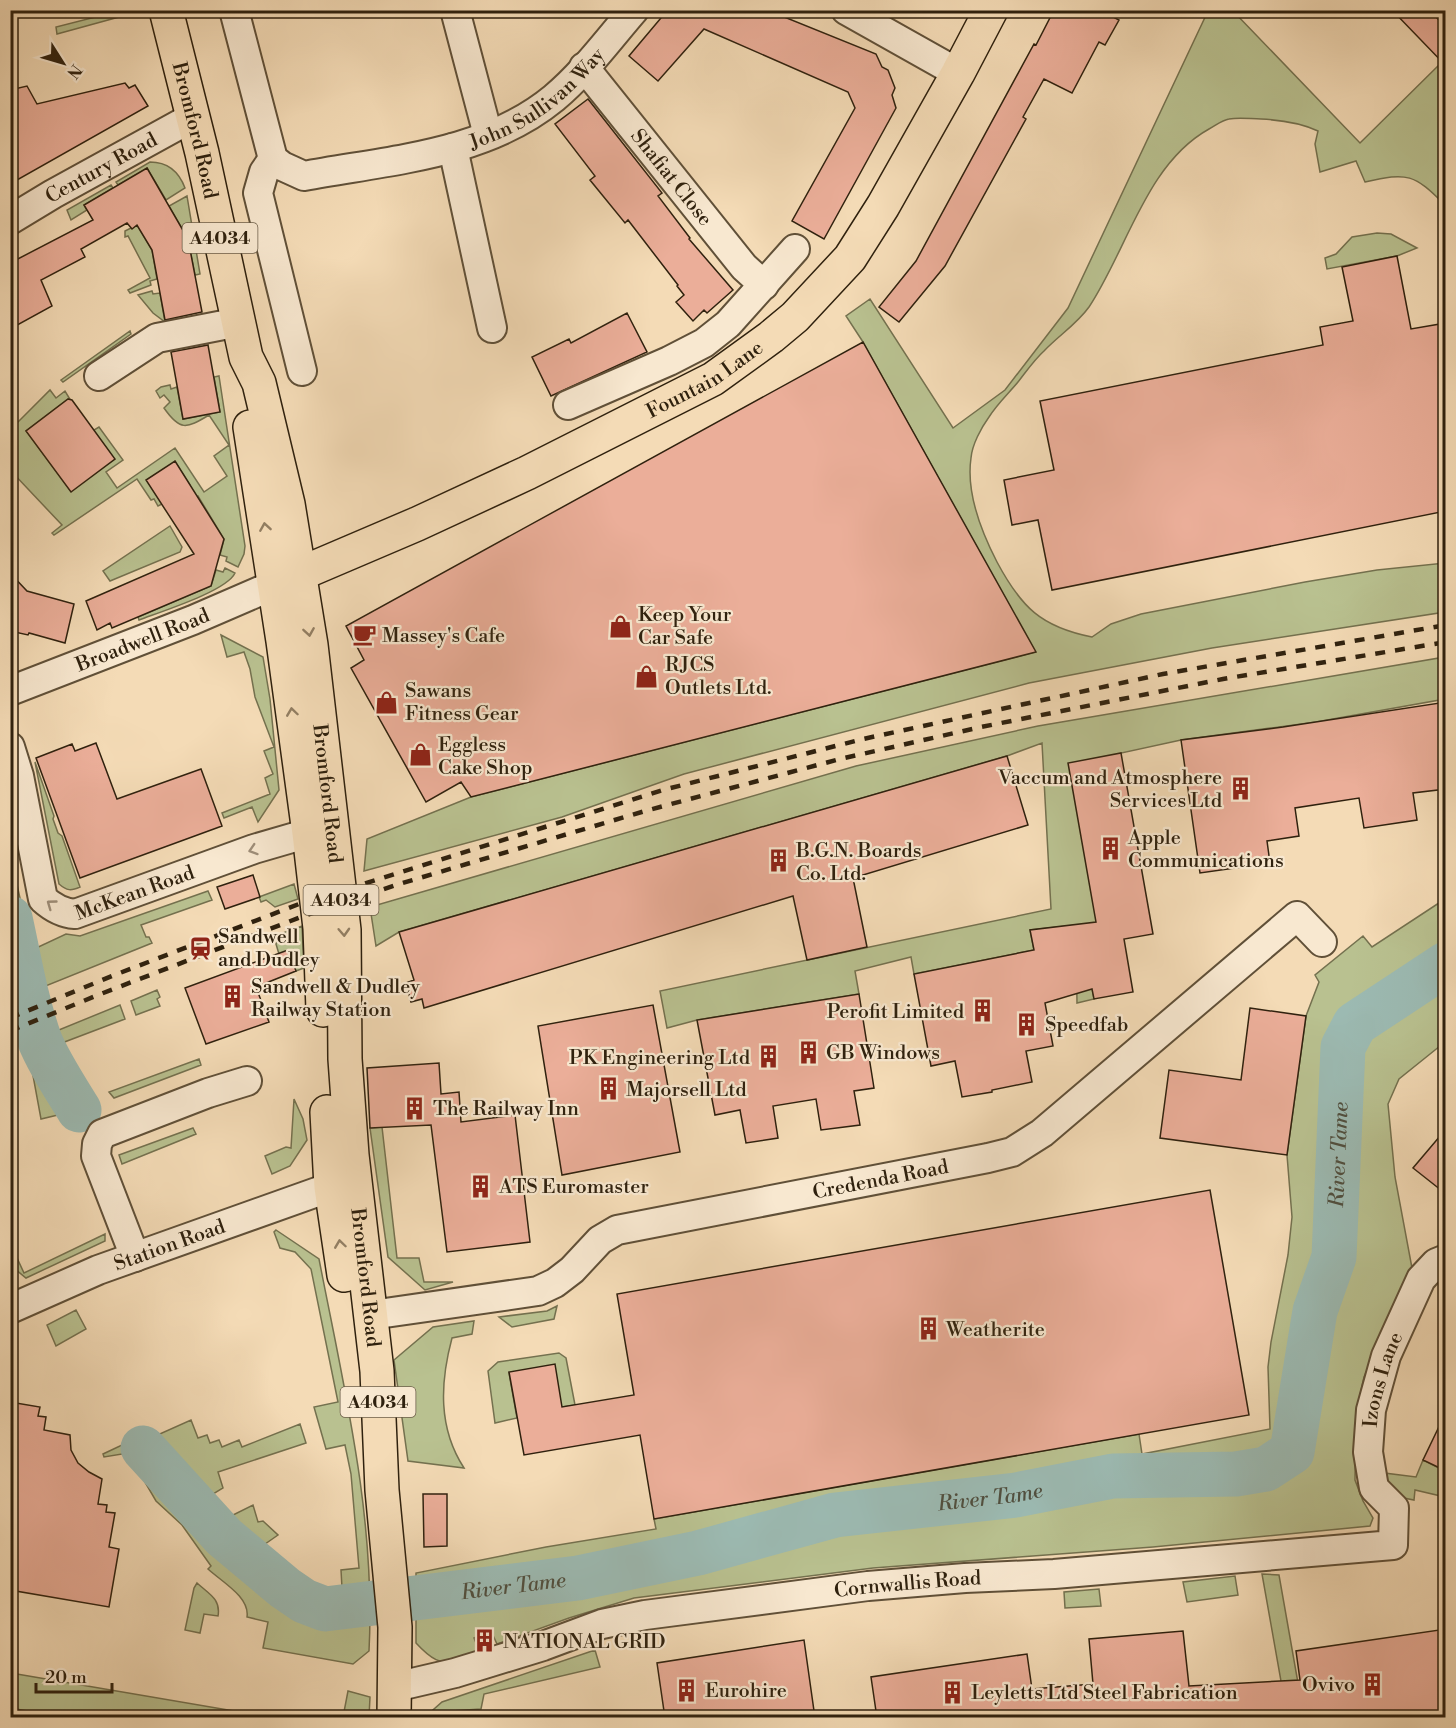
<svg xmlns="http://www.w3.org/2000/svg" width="1456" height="1728" viewBox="0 0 1456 1728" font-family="'Libre Bodoni',serif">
  <rect width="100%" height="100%" fill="#f4dbb6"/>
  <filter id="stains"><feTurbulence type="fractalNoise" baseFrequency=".00333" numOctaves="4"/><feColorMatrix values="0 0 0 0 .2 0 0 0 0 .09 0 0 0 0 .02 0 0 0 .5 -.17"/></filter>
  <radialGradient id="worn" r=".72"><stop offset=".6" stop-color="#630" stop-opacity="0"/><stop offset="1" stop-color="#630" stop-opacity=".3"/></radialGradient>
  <!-- green -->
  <path fill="#b9c190" stroke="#74714f" stroke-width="1.5" d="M141,11L57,34L56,27L119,11Z
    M1208,11H1233L1360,143L1445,59V205C1414,174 1408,172 1365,182L1356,161L1320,172L1315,144L1318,131C1301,123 1280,120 1261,119C1251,119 1240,117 1229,119C1222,120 1215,126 1209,129C1146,164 1127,250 1089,307C1077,324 1058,336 1044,351C1034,360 1026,372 1018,382C1008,394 997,404 989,417C981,428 972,445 971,458C966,492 982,533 997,562C1021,607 1041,627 1092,637L1111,624L1141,614L1305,582L1377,570L1445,563V612L1212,648L1029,683L684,774L562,817L364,871L367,839L471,797L1035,652L863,342L846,316L870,299L953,428L1005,390L1068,308Z
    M150,162C168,162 179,172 185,188L166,200L147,168L118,185L116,182Z
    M111,185L113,188L84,205L87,210L71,220L67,210Z
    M187,196L200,274L195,275L188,239L169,206Z
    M137,225L152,250L157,279L150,281L151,285L130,293L128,290L150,278L128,236L125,237V231Z
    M1377,233L1391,234L1417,248L1397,256L1327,269L1325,258L1336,254L1352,237Z
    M152,291L153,294L160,293L165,322L153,313L138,295Z
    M130,331L131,334L63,382L61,380Z
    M219,376L245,546L244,554L238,567L226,561L227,557L220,555L224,539L198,496L193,499L190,485L175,462L162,504L158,506L154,499L151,500L137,479L54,535L52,533L62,525L11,471V429L50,390L56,398L65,391L71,401L68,399L26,431L71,491L94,430L99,427L123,460L106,472L117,488L175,448L204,492L227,476L214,456L229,445L209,415C186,429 180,431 164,408L170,402L164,395L160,398L156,391L161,387L170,385L171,389L177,387L183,419L220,412L214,377Z
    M170,526L182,547L180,552L110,581L103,571Z
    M225,568L235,573C227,591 160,612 139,620L138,617L211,586L216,570L223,572Z
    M221,635L263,657L270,699L279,790L258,822L252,807L224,818L222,813L270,794L265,778L273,774L264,751L274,747L255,697L250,669L244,652L227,657Z
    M1445,657V699L1316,722L1181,740L1121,753L1098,933L1083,937L1094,999L1077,1003L1076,925L1030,930L1034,950L914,974L911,957L855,971L859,994L697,1020L667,1028L660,991L1051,909L1042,743L1007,756L399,932L376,946L370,907L856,766L1038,726Z
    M35,762L54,816L53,819L58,833L62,836L80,887C71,891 67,891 59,884Z
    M10,853L27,930L11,933H10Z
    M294,884L298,899L275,907L266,900L261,902L259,897Z
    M208,891L212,900L141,925L146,937H149L152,943L11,1000V955L32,950L66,934L80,936Z
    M1445,899V1042L1399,1079L1388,1104L1395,1177L1412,1268L1364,1377L1356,1413L1355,1480L1363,1501L1373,1518L1370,1526L1153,1547L873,1568L634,1598L569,1618L497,1644L491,1631L474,1638L479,1651C472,1653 468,1656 462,1659C442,1669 428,1656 416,1643V1573L546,1547L656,1529L654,1519L1139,1434L1142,1454L1270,1429L1268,1367L1271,1342L1288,1255L1292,1217L1287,1155L1306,1016L1319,982L1315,975L1363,936L1372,947Z
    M302,926L304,968L296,971L289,951L279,954L276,944L280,934Z
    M157,990L160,997L157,999L160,1006L136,1015L131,1001Z
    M120,1005L125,1019L54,1046L87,1108L41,1119L27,1043Z
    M199,1059L201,1065L114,1098L109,1092Z
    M294,1099L303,1119L307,1140L290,1166L272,1174L265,1156L286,1147L291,1148Z
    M382,1127L397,1258H419L424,1282H453L425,1290L388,1257L370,1128Z
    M193,1128L196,1134L122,1164L119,1155Z
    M276,1230L319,1259C344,1388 376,1518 369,1651L353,1664L263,1648L268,1622L247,1617C250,1597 222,1582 208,1569L211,1566L182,1525L156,1501L128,1453L104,1457L103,1454L122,1445L124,1450L191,1420L198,1438L207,1435L210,1443L219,1440L222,1447L239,1440L242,1447L300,1424L306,1443L218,1472L223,1488L203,1500L225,1519L253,1505L258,1522L263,1521L278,1535L258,1549L311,1589L342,1588L341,1570L359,1568L351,1474L345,1445L326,1449L314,1407L338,1402L311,1269L295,1252L280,1248L274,1232Z
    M105,1234V1241L26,1278L15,1269L14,1259L17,1258L24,1273Z
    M557,1306L554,1319L512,1327L499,1317L547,1311Z
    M76,1310L86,1329L56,1346L47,1325Z
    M474,1321L472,1334L452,1338C440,1383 438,1428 464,1468L408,1461L394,1360L433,1327Z
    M559,1353L566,1358L575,1405L562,1407L509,1373L517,1418L495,1423L488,1371L498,1362Z
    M1423,1460L1445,1471V1497L1415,1490L1414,1500L1394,1496L1384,1473L1416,1477Z
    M1262,1574L1279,1575L1304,1717H1283L1281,1681Z
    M1235,1576L1238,1595L1187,1602L1183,1582Z
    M197,1583C209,1594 221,1599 218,1616L204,1614L200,1633L185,1630L194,1588Z
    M1099,1589L1101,1606L1065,1608L1064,1592Z
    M595,1650L600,1667L484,1694L481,1709L452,1711L450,1717H425L442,1702Z
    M10,1673H11L269,1717L64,1718L11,1708Z
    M348,1691L370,1697L369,1717H343Z"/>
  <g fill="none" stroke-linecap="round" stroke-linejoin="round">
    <!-- stream -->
    <path stroke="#707d70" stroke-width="8" d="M316,1619L325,1609"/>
    <!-- river -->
    <g stroke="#9cbab2" stroke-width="45">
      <path d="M10,918C19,959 26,1002 40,1041C50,1065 65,1087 79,1110"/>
      <path id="s1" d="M143,1448L224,1537L285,1588L304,1601L325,1609L578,1578L698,1553L835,1515L1016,1495L1113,1476L1236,1474L1266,1469L1292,1452L1315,1311L1334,1257L1343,1047L1355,1024L1446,964"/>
    </g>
  </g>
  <!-- building -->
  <path fill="#ebae99" stroke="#2f210e" stroke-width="1.5" d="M662,10H767L876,54L882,67L888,70L895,88L892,95L896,108L824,239L792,221L855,108L848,92L704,29L658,81L629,56L666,12Z
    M1054,10H1100L1119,20L1105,45L1099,42L1072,93L1044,79L1023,117L1026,119L945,266L899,322L879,307L916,261L1034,44L1036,45Z
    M1392,10H1429L1446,27V66Z
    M125,83L129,88L135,85L148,106L10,184V90L27,86L37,104Z
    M588,99L662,193L658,196L690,238L689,239L733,290L707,313L704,310L693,321L676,302L684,295L677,286L678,285L628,220L625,223L590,180L595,176L555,124Z
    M147,168L188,239L202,312L165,320L152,250L137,225L132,229L127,223L81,249L85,257L41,280L52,306L10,329V263L93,220L84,205Z
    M1397,256L1411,329L1446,323V511L1052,590L1038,520L1012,525L1004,480L1054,470L1040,401L1323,345L1320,327L1353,321L1342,267Z
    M627,313L647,352L551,396L532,357L569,339L571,343Z
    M863,342L1036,652L471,797L461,782L426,802L351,668L364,660L346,626Z
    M208,345L220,412L183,419L171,352Z
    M68,399L72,400L115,459L71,492L26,431Z
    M175,461L224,539L211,586L112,628L110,623L97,630L86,601L194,554L146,480Z
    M10,573L27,591L74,604L65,643L29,633L28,635L10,631Z
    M1446,702V789L1413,793L1417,820L1364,828L1359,798L1295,808L1299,836L1267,841L1270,863L1200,873L1181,740L1283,727Z
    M96,743L117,799L201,769L222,826L80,878L36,758L72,744L75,751Z
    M1121,753L1153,934L1124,939L1133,992L1094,999L1092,989L1045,1003L1053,1046L1026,1051L1032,1082L992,1090V1092L962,1097L955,1061L931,1066L914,974L1034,950L1030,930L1096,922L1068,763Z
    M1007,756L1028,825L853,878L867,947L807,960L793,896L424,1008L422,999L411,1002L406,983L414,980L399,932Z
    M253,875L260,897L225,909L217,887Z
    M288,950L296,971L256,987L269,1022L206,1044L185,988Z
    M859,994L874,1088L854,1091L860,1125L821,1130L816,1099L773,1106L778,1138L746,1143L740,1110L715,1115L697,1020Z
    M653,1005L680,1152L562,1175L538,1026Z
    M1250,1008L1306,1016L1287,1155L1160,1138L1169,1070L1241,1080Z
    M439,1063L441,1094L459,1092L461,1122L515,1115L530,1242L447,1252L431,1125L370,1128L367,1068Z
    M1446,1129V1194L1413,1168Z
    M1210,1190L1249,1415L654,1519L640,1435L524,1455L509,1372L555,1364L562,1407L634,1395L617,1294Z
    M10,1402L40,1407L38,1416L46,1417L44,1430L70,1435L71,1450L78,1463L89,1472L102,1479L98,1504L107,1505L106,1512L115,1513L109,1547L119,1549L109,1607L10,1590Z
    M1446,1412V1471L1423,1460Z
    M423,1494H447V1546L424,1547Z
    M1446,1629V1718H877L871,1677L1027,1654L1032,1689L1093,1684L1089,1639L1183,1631L1189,1686L1300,1680L1296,1651Z
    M804,1640L815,1718H665L657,1663Z"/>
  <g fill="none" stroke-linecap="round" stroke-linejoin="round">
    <defs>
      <g id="minor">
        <path id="s2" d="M234,10L273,159L282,166L304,176C389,160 485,155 554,98C584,73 608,40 634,10"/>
        <path d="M455,10L488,135"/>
        <path d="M846,10L958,73"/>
        <path id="s3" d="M584,67L744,267L764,285"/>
        <path d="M453,148L492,328"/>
        <path d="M273,159L264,172L258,193L302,371"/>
        <path id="s4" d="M10,220L53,194L193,117"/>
        <path d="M99,376L157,338L239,322"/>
        <path d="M568,405L669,361L704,343L728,324L795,249"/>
        <path id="s5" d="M10,691L193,620L274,585"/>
        <path id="s6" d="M10,747L19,776L43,899C53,908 62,913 75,914L254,849L309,833"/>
        <path d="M135,1257L96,1156L97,1144L102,1134L208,1093L247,1081"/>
        <path id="s7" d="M10,1309L98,1270L331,1187"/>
        <path id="s8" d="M371,1315L538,1291L555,1283L572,1270L600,1240L617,1230L988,1158L1012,1152L1042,1133L1297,916L1322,942"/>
        <path id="s9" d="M395,1687L455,1673L543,1646L602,1624L645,1615L868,1586L965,1578L1054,1574L1393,1545L1394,1508L1374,1488L1368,1452L1371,1410L1386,1356L1421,1279L1436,1263L1446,1259"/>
      </g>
      <g id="major">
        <path id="s10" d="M166,10L202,153L246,357L259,383L288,504L311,645L344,930L345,1059L352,1155L377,1371L382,1490L395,1627L394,1718"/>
        <path d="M250,427L283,641L309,833L320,928L323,1010"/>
        <path id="s11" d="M281,582L417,524L527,473L713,379L771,337L795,317L850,258L883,206L958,73L991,10"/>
        <path d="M327,1112L331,1187L344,1275"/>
      </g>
    </defs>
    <!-- minor casing -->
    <use href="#minor" stroke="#605038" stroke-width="32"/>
    <!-- major casing -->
    <use href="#major" stroke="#2f210e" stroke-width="36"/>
    <!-- minor -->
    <use href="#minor" stroke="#f8e8d0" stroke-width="28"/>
    <!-- major -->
    <use href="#major" stroke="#f4dbb6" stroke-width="33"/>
    <!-- rail -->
    <path stroke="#2f210e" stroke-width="4.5" stroke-dasharray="10 10" stroke-linecap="butt" d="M10,1018L112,976L299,904L663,790L863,739L1163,674L1446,625
      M10,1031L98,995L301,917L396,885L645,811L840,759L981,727L1223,679L1446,642"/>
  </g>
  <!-- one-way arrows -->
  <defs><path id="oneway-chevron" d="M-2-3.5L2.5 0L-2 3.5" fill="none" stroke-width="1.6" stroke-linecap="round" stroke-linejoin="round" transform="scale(1.5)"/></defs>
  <g stroke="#927e62">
    <use href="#oneway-chevron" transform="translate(265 527) rotate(-99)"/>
    <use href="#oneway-chevron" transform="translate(309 632) rotate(81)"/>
    <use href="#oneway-chevron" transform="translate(292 712) rotate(-98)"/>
    <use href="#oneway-chevron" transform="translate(344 932) rotate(87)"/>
    <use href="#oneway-chevron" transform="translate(340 1244) rotate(-98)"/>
  </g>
  <g stroke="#9e8e79">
    <use href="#oneway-chevron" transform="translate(253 850) rotate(162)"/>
    <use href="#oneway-chevron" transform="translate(51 904) rotate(-144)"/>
  </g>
  <!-- icons -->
  <defs>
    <symbol id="shop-bare" viewBox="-9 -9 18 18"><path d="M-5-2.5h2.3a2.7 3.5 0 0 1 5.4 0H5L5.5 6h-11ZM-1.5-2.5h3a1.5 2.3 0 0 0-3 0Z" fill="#8f2418" stroke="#f8e8d0" stroke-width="2.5" paint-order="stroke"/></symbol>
    <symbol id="cafe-bare" viewBox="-9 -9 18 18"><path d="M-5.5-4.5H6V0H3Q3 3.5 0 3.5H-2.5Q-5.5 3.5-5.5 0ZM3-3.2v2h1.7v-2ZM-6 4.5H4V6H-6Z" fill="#8f2418" stroke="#f8e8d0" stroke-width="2.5" paint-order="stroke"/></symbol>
    <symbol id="building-bare" viewBox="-9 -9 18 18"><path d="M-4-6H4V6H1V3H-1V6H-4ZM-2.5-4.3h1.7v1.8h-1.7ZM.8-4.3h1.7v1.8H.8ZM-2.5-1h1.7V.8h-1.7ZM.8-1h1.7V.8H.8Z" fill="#8f2418" stroke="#f8e8d0" stroke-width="2.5" paint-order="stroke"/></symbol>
    <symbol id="station-bare" viewBox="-9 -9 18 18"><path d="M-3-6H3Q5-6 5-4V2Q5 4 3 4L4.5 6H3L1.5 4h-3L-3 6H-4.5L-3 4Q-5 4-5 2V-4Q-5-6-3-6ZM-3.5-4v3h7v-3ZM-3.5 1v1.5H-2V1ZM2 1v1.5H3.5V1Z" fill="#8f2418" stroke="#f8e8d0" stroke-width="2.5" paint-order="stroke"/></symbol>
  </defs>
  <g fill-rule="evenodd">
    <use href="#shop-bare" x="604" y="610" width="33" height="33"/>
    <use href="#cafe-bare" x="348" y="618" width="33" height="33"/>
    <use href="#shop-bare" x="630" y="660" width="33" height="33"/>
    <use href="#shop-bare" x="370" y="686" width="33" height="33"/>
    <use href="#shop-bare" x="404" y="738" width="33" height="33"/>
    <use href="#building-bare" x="1224" y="772" width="33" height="33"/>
    <use href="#building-bare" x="1094" y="832" width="33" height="33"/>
    <use href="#building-bare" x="762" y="844" width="33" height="33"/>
    <use href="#station-bare" x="184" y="932" width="33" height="33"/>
    <use href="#building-bare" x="216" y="980" width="33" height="33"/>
    <use href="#building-bare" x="966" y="994" width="33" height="33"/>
    <use href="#building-bare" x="1010" y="1008" width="33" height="33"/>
    <use href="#building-bare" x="792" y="1036" width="33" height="33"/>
    <use href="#building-bare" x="752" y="1040" width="33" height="33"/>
    <use href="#building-bare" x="592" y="1072" width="33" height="33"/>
    <use href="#building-bare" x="398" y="1092" width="33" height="33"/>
    <use href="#building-bare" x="464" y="1170" width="33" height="33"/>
    <use href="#building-bare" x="912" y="1312" width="33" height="33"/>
    <use href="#building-bare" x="468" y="1624" width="33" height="33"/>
    <use href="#building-bare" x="1356" y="1668" width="33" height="33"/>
    <use href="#building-bare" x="670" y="1674" width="33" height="33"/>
    <use href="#building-bare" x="936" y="1676" width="33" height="33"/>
  </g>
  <g text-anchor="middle" stroke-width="4.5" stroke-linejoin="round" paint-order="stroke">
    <!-- shield labels -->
    <g fill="#f8e8d0" stroke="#6b5d48" stroke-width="1.5">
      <rect x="182.5" y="223" width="75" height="30" rx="4.5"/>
      <rect x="303.5" y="885" width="75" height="30" rx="4.5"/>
      <rect x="340.5" y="1387" width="75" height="30" rx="4.5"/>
    </g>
    <g font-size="18" font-weight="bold" fill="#2f210e">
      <text x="220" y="244">A4034</text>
      <text x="341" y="906">A4034</text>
      <text x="378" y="1408">A4034</text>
    </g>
    <!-- street labels -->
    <g font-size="20" fill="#2f210e" stroke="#f8e8d0">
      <text dy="7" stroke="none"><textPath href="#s2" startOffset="440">John Sullivan Way</textPath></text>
      <text dy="7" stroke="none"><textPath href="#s10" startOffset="124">Bromford Road</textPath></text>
      <text dy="7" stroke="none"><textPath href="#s4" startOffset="105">Century Road</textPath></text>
      <text dy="7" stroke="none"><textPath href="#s3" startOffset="141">Shafiat Close</textPath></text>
      <text dy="7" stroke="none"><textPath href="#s11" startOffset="470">Fountain Lane</textPath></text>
      <text dy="7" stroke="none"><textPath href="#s5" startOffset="142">Broadwell Road</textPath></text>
      <text dy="7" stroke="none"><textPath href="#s10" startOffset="802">Bromford Road</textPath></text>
      <text dy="7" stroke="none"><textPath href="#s6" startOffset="255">McKean Road</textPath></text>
      <text dy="7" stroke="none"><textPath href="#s8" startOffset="538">Credenda Road</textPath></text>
      <text dy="7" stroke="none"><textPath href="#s7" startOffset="172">Station Road</textPath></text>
      <text dy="7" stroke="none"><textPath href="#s10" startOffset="1288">Bromford Road</textPath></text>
      <text dy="7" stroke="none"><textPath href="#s9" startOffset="1188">Izons Lane</textPath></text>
      <text dy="7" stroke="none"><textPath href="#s9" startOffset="525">Cornwallis Road</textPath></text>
    </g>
    <!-- poi labels -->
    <g font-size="20" fill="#2f210e" stroke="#f8e8d0" text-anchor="start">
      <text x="638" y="621">Keep Your<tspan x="638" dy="23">Car Safe</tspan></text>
      <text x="382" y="642">Massey's Cafe</text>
      <text x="665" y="671">RJCS<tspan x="665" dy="23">Outlets Ltd.</tspan></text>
      <text x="405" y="697">Sawans<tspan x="405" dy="23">Fitness Gear</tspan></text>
      <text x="438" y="751">Eggless<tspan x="438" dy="23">Cake Shop</tspan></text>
      <text x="1222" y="784" text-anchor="end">Vaccum and Atmosphere<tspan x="1222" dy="23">Services Ltd</tspan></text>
      <text x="1128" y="844">Apple<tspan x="1128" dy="23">Communications</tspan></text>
      <text x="796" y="857">B.G.N. Boards<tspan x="796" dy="23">Co. Ltd.</tspan></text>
      <text x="218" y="943">Sandwell<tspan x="218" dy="23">and Dudley</tspan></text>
      <text x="251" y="993">Sandwell &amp; Dudley<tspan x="251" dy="23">Railway Station</tspan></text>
      <text x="964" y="1018" text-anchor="end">Perofit Limited</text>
      <text x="1045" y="1031">Speedfab</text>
      <text x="826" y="1059">GB Windows</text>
      <text x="750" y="1064" text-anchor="end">PK Engineering Ltd</text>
      <text x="626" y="1096">Majorsell Ltd</text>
      <text x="433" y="1115">The Railway Inn</text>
      <text x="499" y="1193">ATS Euromaster</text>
      <text x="946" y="1336">Weatherite</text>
      <text x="503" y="1648">NATIONAL GRID</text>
      <text x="1355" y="1691" text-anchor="end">Ovivo</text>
      <text x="705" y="1697">Eurohire</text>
      <text x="971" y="1699">Leyletts Ltd Steel Fabrication</text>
    </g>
    <!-- water labels -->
    <g font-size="21" font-style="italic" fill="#504f3f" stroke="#f8e8d0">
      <text dy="7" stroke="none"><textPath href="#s1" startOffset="1533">River Tame</textPath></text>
      <text dy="7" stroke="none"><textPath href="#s1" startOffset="921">River Tame</textPath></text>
      <text dy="7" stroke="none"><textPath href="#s1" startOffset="435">River Tame</textPath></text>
    </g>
  </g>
  <!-- margin -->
  <rect width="1456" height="1728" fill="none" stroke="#f4dbb6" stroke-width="36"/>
  <rect x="12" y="12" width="1432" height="1704" fill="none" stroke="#2f210e" stroke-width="3"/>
  <rect x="18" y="18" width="1420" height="1692" fill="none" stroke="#2f210e" stroke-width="1.5"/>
  <!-- north arrow -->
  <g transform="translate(63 63) rotate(127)" stroke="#f8e8d0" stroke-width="4.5" paint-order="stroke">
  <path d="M0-4.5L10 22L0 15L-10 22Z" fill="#2f210e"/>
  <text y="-9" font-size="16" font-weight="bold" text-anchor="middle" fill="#2f210e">N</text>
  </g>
  <!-- scale -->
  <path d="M36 1683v9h76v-9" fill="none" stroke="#2f210e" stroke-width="3"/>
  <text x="45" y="1683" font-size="18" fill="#2f210e" stroke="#f8e8d0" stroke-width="4.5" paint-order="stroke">20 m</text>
  <rect width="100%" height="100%" filter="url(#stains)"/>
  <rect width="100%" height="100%" fill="url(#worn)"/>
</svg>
